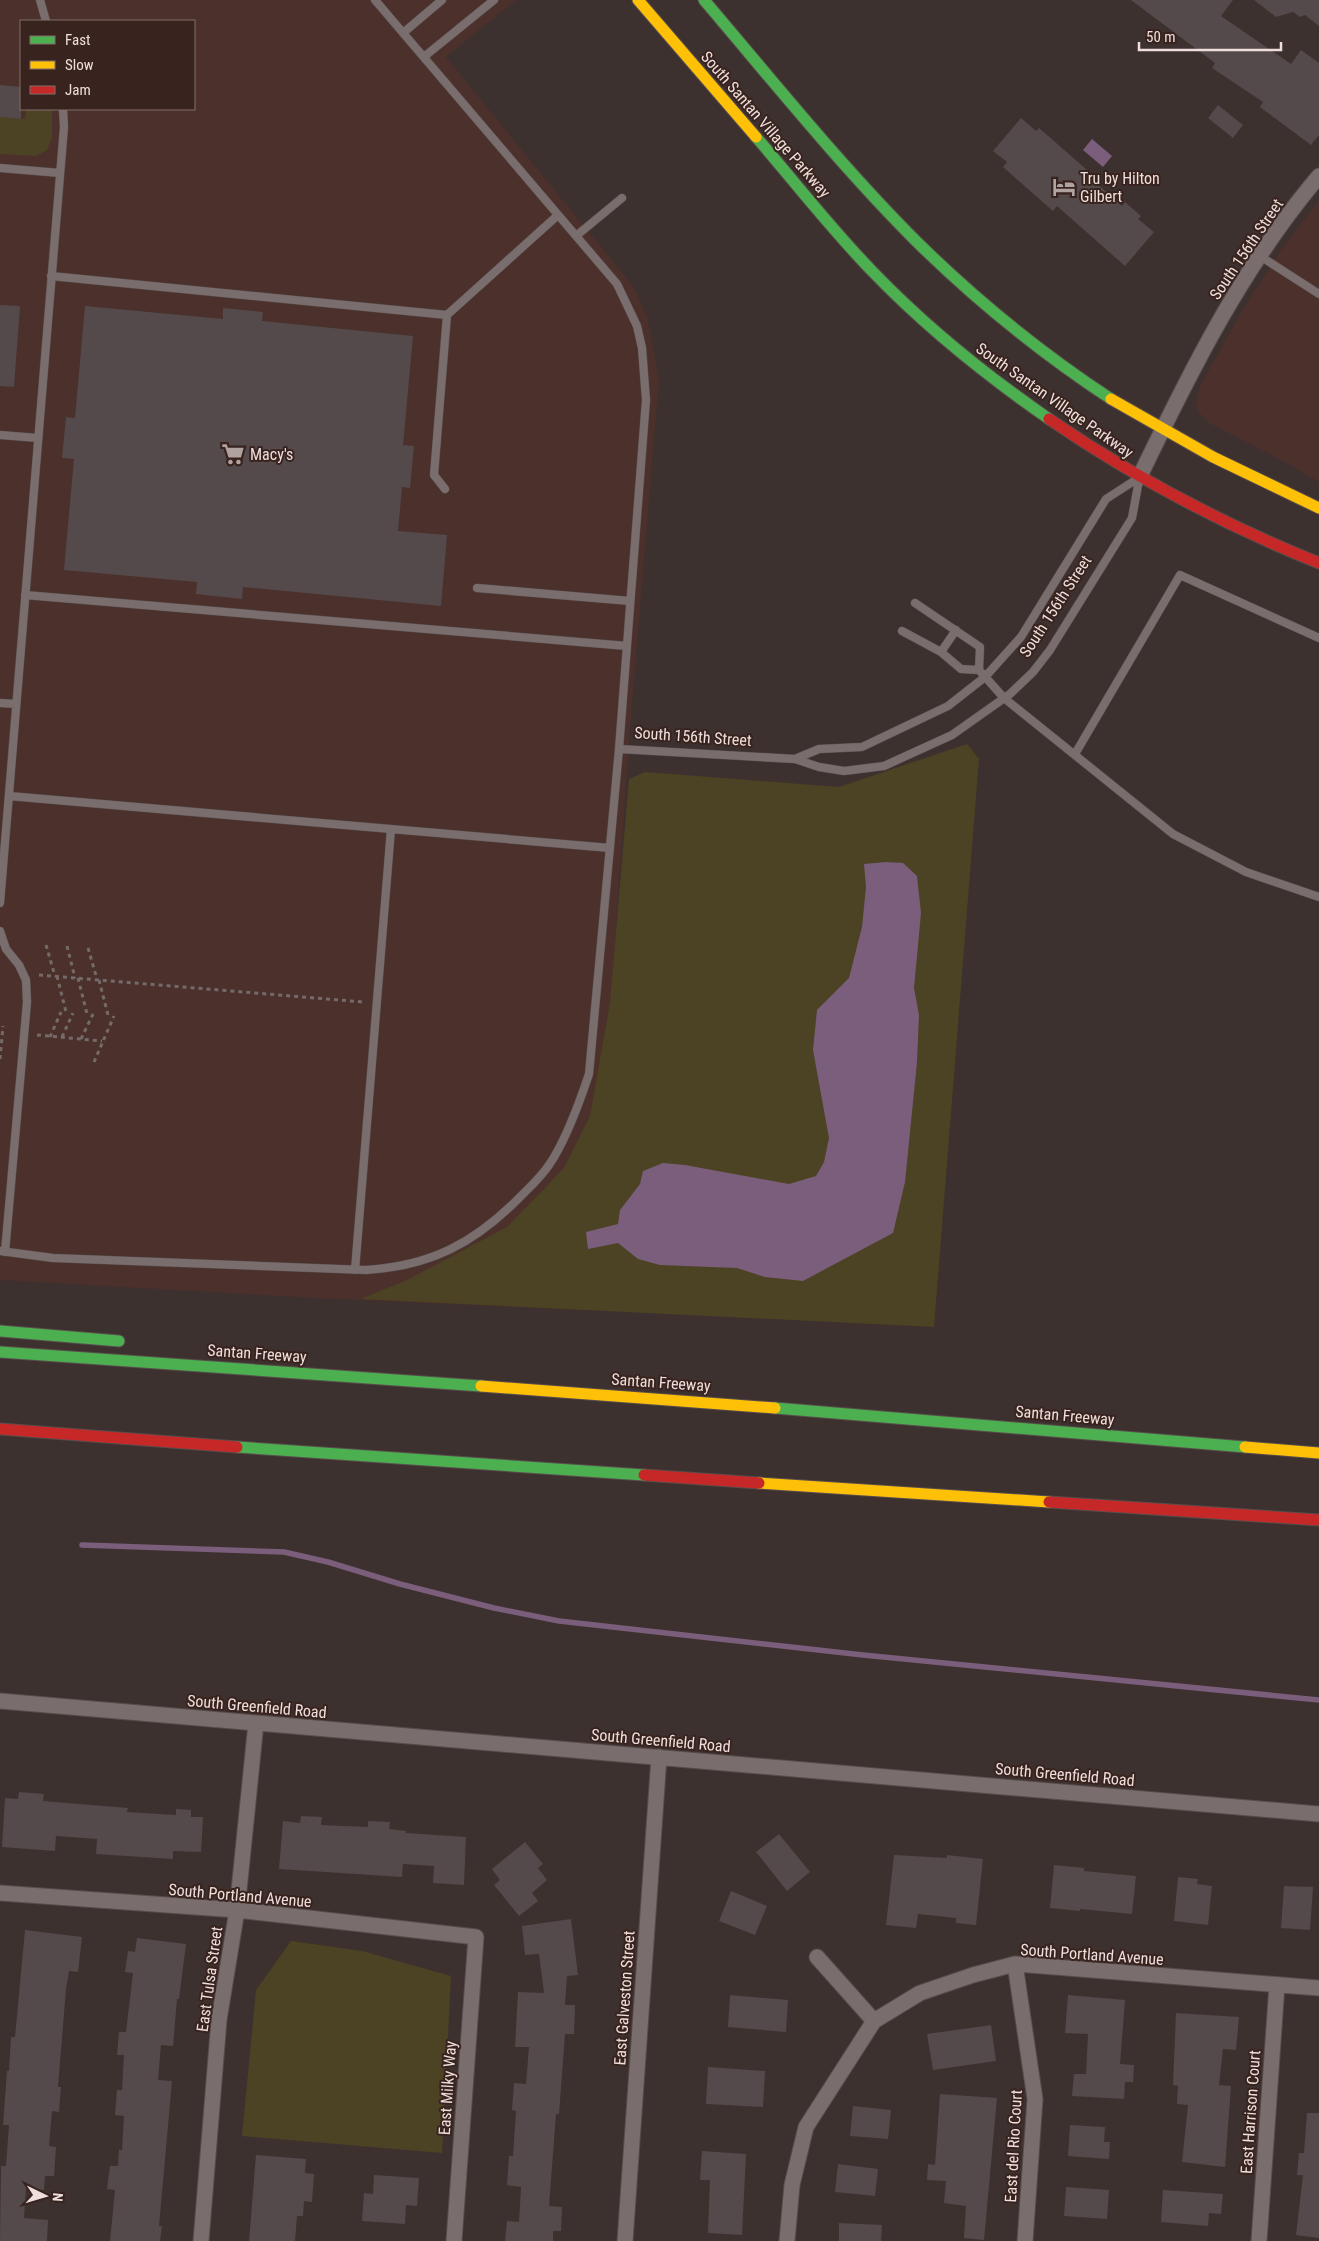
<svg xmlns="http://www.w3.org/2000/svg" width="1319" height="2241" viewBox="0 0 1319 2241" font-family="'Roboto Condensed',sans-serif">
  <rect width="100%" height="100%" fill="#3d312f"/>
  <!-- built -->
  <path fill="#4b302c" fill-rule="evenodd" d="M0,0H516L446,57L633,286L647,316L659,379L630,729L589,1310L334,1299L0,1280ZM21,21H194V109H21Z
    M1319,201V482L1287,463L1209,423L1197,410L1196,401L1200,386L1243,309L1281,250Z"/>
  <!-- green -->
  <path fill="#4c4324" d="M26,109H52V138L47,150L36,156L0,154V117L25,119Z
    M967,744L979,759L934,1327L361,1299L409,1279L507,1227L564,1168L590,1116L610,1003L629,779L645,772L839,787Z
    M291,1941L362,1951L451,1976L442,2153L242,2136L256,1990Z"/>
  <!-- water -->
  <path fill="#7a5e7b" d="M1092,139L1112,156L1103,167L1083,150Z
    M886,862L903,863L917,876L921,913L914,988L919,1015L917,1062L905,1182L893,1233L803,1281L765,1277L737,1268L660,1265L638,1259L618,1243L588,1249L586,1232L618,1224L620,1210L640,1184L643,1171L663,1163L685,1165L789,1184L816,1176L824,1162L829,1138L813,1050L817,1010L849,978L862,927L866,887L864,864Z"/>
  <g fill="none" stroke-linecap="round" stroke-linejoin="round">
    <!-- stream -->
    <path stroke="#7a5e7b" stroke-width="5.5" d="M82,1545L284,1552L328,1562L400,1584L494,1608L559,1621L863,1655L1319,1700"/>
  </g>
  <!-- building -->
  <path fill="#544a4b" d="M1131,0H1233L1221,16L1291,64L1301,50L1319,63V135L1311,145L1260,107L1263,102L1212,68L1215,63Z
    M1254,0H1319V26L1305,15L1300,17L1293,12L1276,17Z
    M0,85L21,87V119L0,117Z
    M1218,105L1243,125L1233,138L1208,118Z
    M1021,118L1036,131L1039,128L1062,148L1087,170L1085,173L1122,206L1125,202L1141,216L1138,219L1154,232L1125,266L1057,206L1053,211L1003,167L1007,162L993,151Z
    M0,305L20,306L14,387L0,386Z
    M85,306L223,319V308L263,312L262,321L413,336L403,445L414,446L410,488L402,487L398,531L447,535L441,606L243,587L242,599L196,594L197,582L64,570L74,459L62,458L66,417L75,418Z
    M19,1792L44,1794L43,1801L128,1808L127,1812L176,1815V1809L191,1810V1817H203L201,1852L173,1851V1859L96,1854L97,1839L56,1836L55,1851L2,1847L5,1798L18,1799Z
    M301,1816L322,1817L321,1825L368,1827V1821L390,1822L389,1829L406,1831V1833L466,1837L464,1885L433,1883L434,1866L403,1864L402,1877L279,1869L283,1821L300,1823Z
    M779,1834L810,1872L787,1891L756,1852Z
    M525,1842L543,1864L538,1868L547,1880L532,1893L538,1901L519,1916L494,1885L500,1880L492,1869Z
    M894,1855L947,1858V1855L983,1859L976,1925L956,1923V1918L918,1914L916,1928L886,1925Z
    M1054,1865L1084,1868V1871L1136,1876L1132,1914L1080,1909V1911L1050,1908Z
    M1178,1877L1198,1879L1197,1884L1212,1886L1208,1925L1174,1921Z
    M1284,1886L1313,1887L1310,1930L1281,1928Z
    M731,1891L767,1906L755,1935L719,1921Z
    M571,1919L578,1975L567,1976L565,2005H575L574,2034H565L559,2114H556L549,2206L562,2207L561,2231H553V2241H505L507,2221L519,2222L521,2187L507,2185L509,2156H513L516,2111L512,2110L514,2083L526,2084L529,2047H515L518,1992L544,1993L539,1954L525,1955L522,1926Z
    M25,1930L82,1937L78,1972L69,1971L66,1989L58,2087H61L59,2112L52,2111L49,2146L56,2147L54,2176H45L44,2190L26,2189L24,2218L48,2220L47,2241H0L1,2166H6L9,2125H3L7,2071H9L11,2037H15Z
    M137,1938L186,1944L179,1999H177L173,2046L161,2045L158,2080L172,2081L159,2226H162L160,2241H110L115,2190L107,2189L110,2166H118L119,2150H122L124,2116L115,2115L117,2090H122L124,2055H117L119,2032H126L133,1973L125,1972L128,1951L135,1952Z
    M730,1995L788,2000L786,2032L728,2027Z
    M1068,1995L1125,2000L1120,2064L1134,2065L1133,2082H1125L1124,2099L1072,2096L1074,2074H1086L1088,2034L1065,2033Z
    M1176,2013L1239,2017L1236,2050L1223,2049L1219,2085L1231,2086L1225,2167L1182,2162L1188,2105L1177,2104L1178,2086L1173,2085Z
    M991,2025L996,2061L933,2070L927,2034Z
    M708,2067L765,2071L763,2107L706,2104Z
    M940,2094L997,2098L984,2240L964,2238L966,2206L944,2203L946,2181L927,2180L928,2164L935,2165Z
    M853,2106L891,2110L888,2139L850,2136Z
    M1307,2113H1319V2238L1296,2235L1303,2175H1297L1299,2153H1304Z
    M1070,2125L1105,2127L1104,2142H1110L1109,2159L1068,2156Z
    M702,2151L746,2154L742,2235L708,2233L710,2180H700Z
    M256,2155L306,2159L305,2173L314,2174L312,2202L304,2201L303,2216H297L295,2241H249Z
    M838,2164L878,2169L875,2196L835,2192Z
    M374,2175L419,2178L417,2206L406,2205L405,2224L362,2221L364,2193L373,2194Z
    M1066,2187L1109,2190L1107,2219L1064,2216Z
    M1163,2190L1223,2194L1221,2214L1209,2213L1208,2226L1161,2222Z
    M839,2223L882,2225L881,2241H839Z"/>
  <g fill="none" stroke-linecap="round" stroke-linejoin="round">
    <defs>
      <path id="lane" d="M40,0L46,21
        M403,33L442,0
        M425,56L494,0
        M0,168L60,173
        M576,236L622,198
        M1260,256L1319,294
        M51,276L447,315
        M0,435L38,438
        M445,489L434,475L447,315L558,215
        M477,588L630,601
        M25,595L627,646
        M915,603L980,647L979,670L1004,698L1173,834L1246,872L1319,897
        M902,631L941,652L961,669L979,670
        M941,652L956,630
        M0,703L16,704
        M619,749L795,759L819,767L844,771L884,766L952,735L1010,694L1033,672L1050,650L1132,518L1139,480
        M1075,754L1180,575L1319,638
        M795,759L819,749L862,747L948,706L985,677L1021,637L1106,499L1137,479
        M9,796L610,848
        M0,903L64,127L63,109
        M0,931L6,949L19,965L26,980L27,1002L5,1252
        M0,1251L53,1258L366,1270C431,1266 475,1243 521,1196C530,1187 541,1177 549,1165C565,1142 580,1101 589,1074L619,749L646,400L642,348L637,326L617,284L375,0
        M355,1270L391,829"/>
      <path id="street" d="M1139,478C1190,372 1242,267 1319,176
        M0,1701L1319,1814
        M0,1893L237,1910L476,1937L454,2241
        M817,1957L874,2021
        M1015,1964L1035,2099L1025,2241
        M201,2241L219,2020L237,1910L256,1723
        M625,2241L659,1757
        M787,2241L792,2185L806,2127L874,2021L920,1993L973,1975L1015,1964L1319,1988
        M1259,2241L1277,1985"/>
      <path id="fast" d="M704,0C773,81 841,166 917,242C976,300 1041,353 1111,399
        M756,137C795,182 832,230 873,272C926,327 987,376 1049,419
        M0,1331L119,1341
        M0,1352L481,1386
        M775,1408L1245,1447
        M237,1447L644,1475"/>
      <path id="slow" d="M638,0L756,137
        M1111,399L1213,457L1319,508
        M481,1386L775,1408
        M1245,1447L1319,1453
        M759,1483L1049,1502"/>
      <path id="jam" d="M1049,419C1135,478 1222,524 1319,563
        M0,1429L237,1447
        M644,1475L759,1483
        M1049,1502L1319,1520"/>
    </defs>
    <!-- lane casing -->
    <use href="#lane" stroke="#584d4c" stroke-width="9"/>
    <!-- street casing -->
    <use href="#street" stroke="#584d4c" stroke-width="17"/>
    <!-- fast casing -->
    <use href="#fast" stroke="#584d4c" stroke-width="13"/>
    <!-- slow casing -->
    <use href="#slow" stroke="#584d4c" stroke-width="13"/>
    <!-- jam casing -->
    <use href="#jam" stroke="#584d4c" stroke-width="13"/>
    <!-- path -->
    <path stroke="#746b69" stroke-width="3" stroke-dasharray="4 4" stroke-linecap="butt" d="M46,945L55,976
      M67,946L75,978
      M88,948L97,979
      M39,975L363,1002
      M57,976L66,1012
      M78,978L87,1014
      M99,980L108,1015
      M37,1035L102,1041
      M50,1037L61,1012
      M62,1037L73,1013
      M81,1039L93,1014
      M0,1059L3,1026
      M94,1062L114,1016"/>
    <!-- lane -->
    <use href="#lane" stroke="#796e6d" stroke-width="8"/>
    <!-- street -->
    <use href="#street" stroke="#796e6d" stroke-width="15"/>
    <!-- fast -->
    <use href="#fast" stroke="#4caf50" stroke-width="11"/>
    <!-- slow -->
    <use href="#slow" stroke="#ffc107" stroke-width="11"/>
    <!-- jam -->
    <use href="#jam" stroke="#c62828" stroke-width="11"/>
  </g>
  <!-- icons -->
  <defs>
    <symbol id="hotel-bare" viewBox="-9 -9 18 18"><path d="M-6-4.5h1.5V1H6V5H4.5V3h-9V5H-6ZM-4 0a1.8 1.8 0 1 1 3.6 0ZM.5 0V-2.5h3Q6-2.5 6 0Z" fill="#b0a29f" stroke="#39231f" stroke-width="2.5" paint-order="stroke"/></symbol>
    <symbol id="supermarket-bare" viewBox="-9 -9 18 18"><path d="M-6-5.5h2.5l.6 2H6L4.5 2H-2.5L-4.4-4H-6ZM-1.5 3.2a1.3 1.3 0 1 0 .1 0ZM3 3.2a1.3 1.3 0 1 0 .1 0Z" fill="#b0a29f" stroke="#39231f" stroke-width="2.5" paint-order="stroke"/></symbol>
  </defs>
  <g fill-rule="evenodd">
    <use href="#hotel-bare" x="1048" y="171" width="32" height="32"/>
    <use href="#supermarket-bare" x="217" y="438" width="32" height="32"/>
  </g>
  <g text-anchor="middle" stroke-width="4" stroke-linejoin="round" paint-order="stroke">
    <!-- street labels -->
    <g font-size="16" fill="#eedfdc" stroke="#39231f">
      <text transform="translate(766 124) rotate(49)" y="6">South Santan Village Parkway</text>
      <text transform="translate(1246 249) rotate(-56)" y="6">South 156th Street</text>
      <text transform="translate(1055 400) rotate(35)" y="6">South Santan Village Parkway</text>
      <text transform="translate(1055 606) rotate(-57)" y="6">South 156th Street</text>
      <text transform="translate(693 736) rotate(4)" y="6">South 156th Street</text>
      <text transform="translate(257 1353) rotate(4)" y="6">Santan Freeway</text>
      <text transform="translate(661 1382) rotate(4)" y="6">Santan Freeway</text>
      <text transform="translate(1065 1415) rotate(5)" y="6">Santan Freeway</text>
      <text transform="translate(257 1706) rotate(5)" y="6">South Greenfield Road</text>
      <text transform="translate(661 1740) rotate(5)" y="6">South Greenfield Road</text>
      <text transform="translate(1065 1774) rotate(5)" y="6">South Greenfield Road</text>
      <text transform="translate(240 1895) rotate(5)" y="6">South Portland Avenue</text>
      <text transform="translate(1092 1954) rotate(4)" y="6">South Portland Avenue</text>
      <text transform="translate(209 1979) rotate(-82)" y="6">East Tulsa Street</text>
      <text transform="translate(624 1998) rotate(-86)" y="6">East Galveston Street</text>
      <text transform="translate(447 2088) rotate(-86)" y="6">East Milky Way</text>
      <text transform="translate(1250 2112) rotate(-86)" y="6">East Harrison Court</text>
      <text transform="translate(1013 2146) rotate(-87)" y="6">East del Rio Court</text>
    </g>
    <!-- poi labels -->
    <g font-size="16" fill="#eedfdc" stroke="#39231f" text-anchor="start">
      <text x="1080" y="184">Tru by Hilton<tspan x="1080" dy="18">Gilbert</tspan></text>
      <text x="250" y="460">Macy's</text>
    </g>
  </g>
  <!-- legend -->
  <rect x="20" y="20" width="175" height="90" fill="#39231f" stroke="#816e6b"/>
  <rect x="30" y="36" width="25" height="8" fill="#4caf50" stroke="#816e6b"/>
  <text x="65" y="45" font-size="15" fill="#eedfdc">Fast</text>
  <rect x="30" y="61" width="25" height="8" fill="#ffc107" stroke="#816e6b"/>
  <text x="65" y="70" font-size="15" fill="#eedfdc">Slow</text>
  <rect x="30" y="86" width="25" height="8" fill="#c62828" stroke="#816e6b"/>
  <text x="65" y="95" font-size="15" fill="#eedfdc">Jam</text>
  <!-- north arrow -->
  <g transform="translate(45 2196) rotate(95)" stroke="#39231f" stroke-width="4" paint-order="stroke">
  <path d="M0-4L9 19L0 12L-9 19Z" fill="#eedfdc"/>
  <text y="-8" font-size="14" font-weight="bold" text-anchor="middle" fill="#eedfdc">N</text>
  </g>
  <!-- scale -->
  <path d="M1139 42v8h142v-8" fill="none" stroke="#eedfdc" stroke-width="2.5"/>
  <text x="1146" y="42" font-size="15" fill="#eedfdc" stroke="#39231f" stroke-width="4" paint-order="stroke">50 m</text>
</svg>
